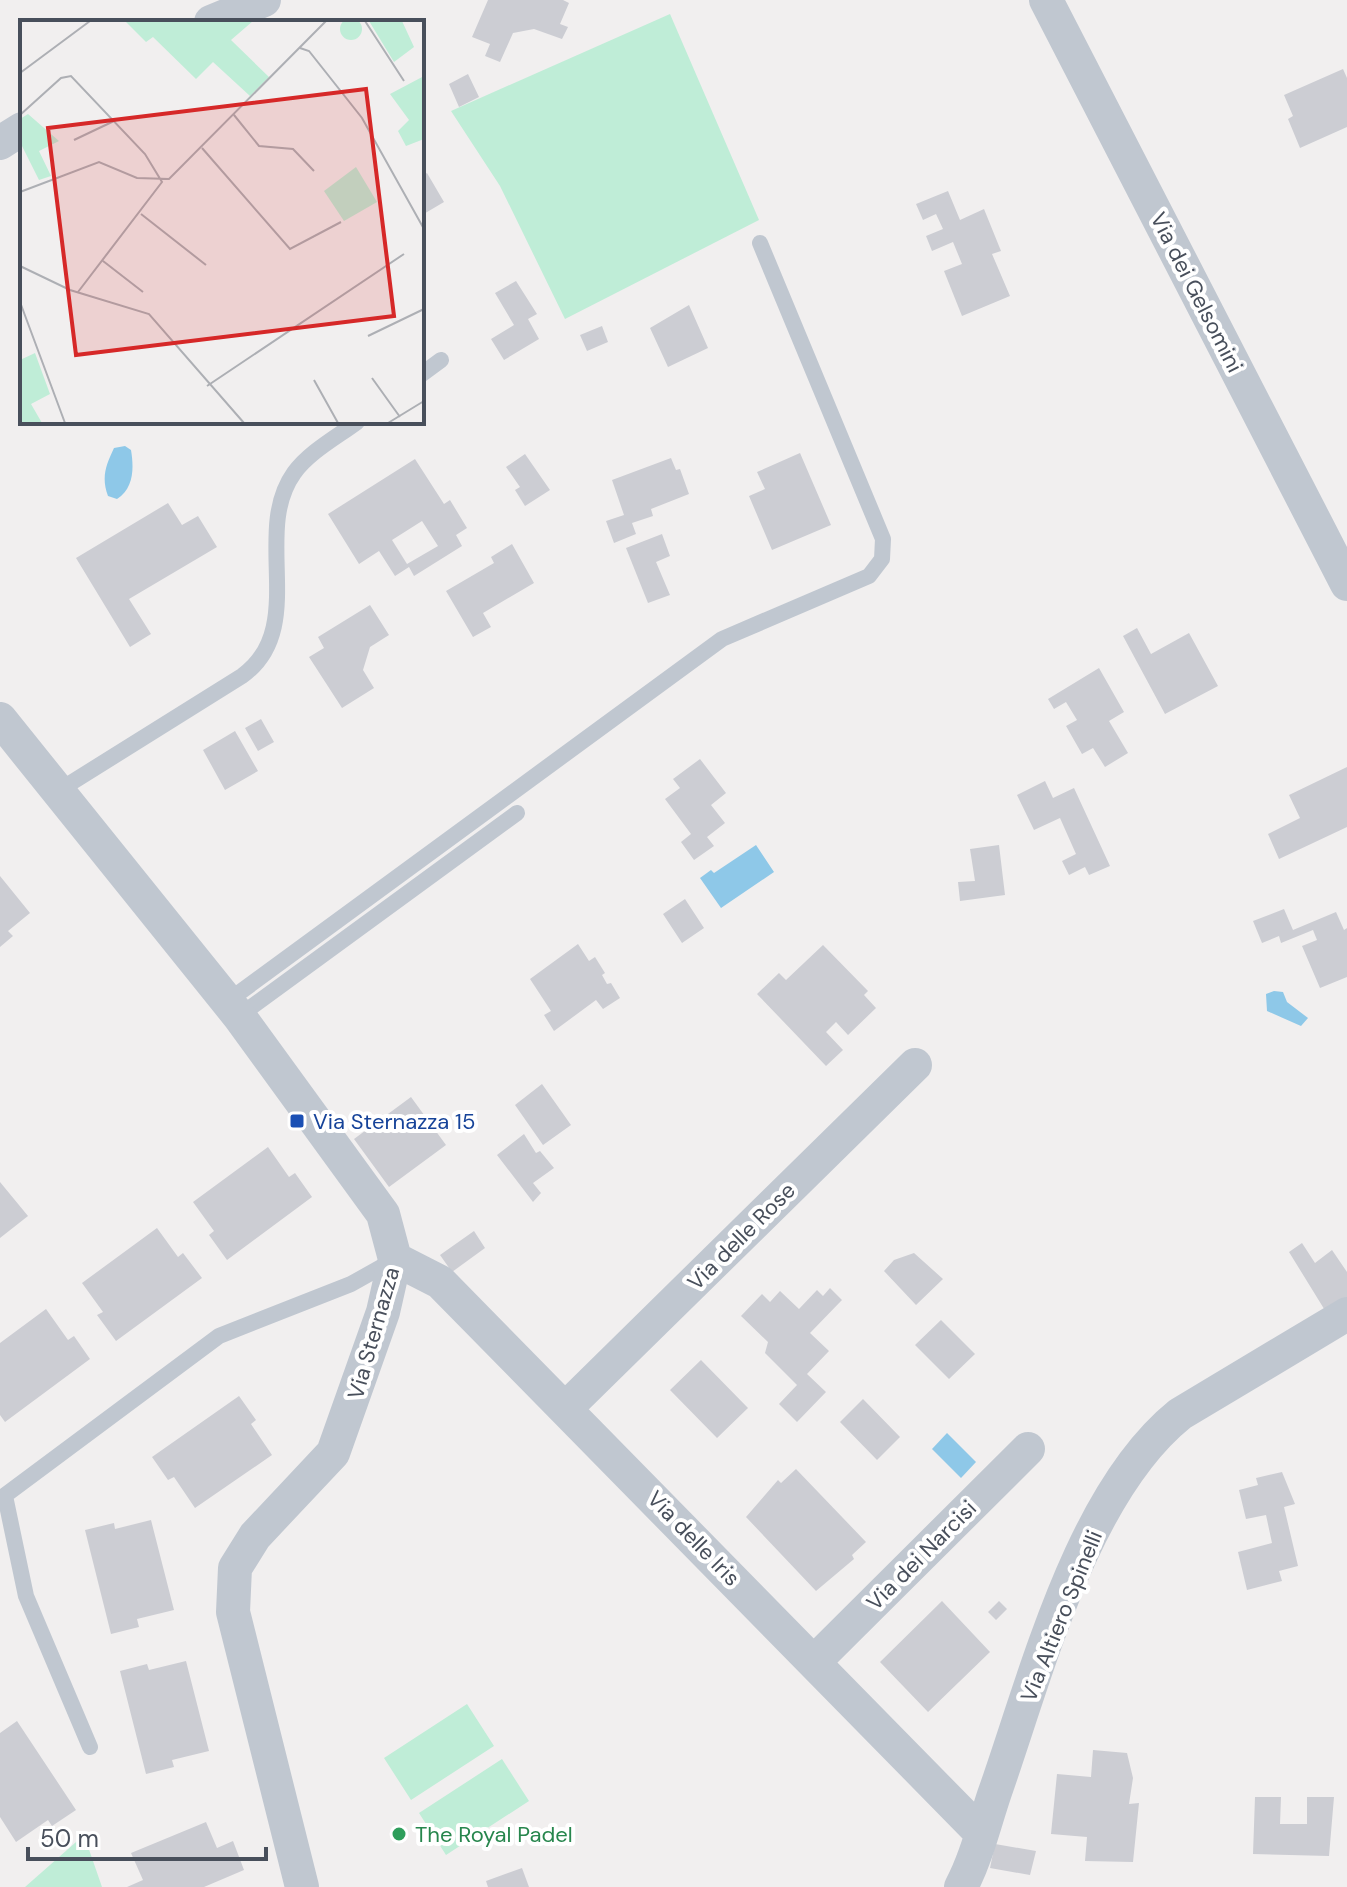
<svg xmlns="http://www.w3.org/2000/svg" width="1347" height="1887" viewBox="0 0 1347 1887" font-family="'DM Sans',sans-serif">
  <rect width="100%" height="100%" fill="#f1efef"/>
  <!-- green -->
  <path fill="#bfedd7" d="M670,14L759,220L565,319L500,186L451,111Z
    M467,1704L494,1746L411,1800L384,1758Z
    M502,1759L529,1801L446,1855L419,1813Z
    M84,1835L102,1887H25Z"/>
  <!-- water -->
  <path fill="#8ec8e8" d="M125,446L131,450C134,468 134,488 117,499L108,496C101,477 106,465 114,448Z
    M756,845L774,872L721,908L700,878L711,870L714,873Z
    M1274,991L1283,992L1287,1002L1308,1018L1301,1026L1267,1011L1266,994Z
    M947,1433L976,1462L961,1478L932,1449Z"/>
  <!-- building -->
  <path fill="#cccdd3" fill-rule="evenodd" d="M488,0H563L569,3L560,24L568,27L562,39L534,29L513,33L500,62L485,56L490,44L472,37Z
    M1343,69L1347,78V127L1300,148L1288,119L1293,116L1284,95Z
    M468,74L479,97L459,107L449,84Z
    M427,173L444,202L422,215V176Z
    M948,191L960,220L984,209L1001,251L992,254L1010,296L962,316L944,271L962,264L953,242L932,251L926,236L943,229L936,214L923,220L916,204Z
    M516,281L537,314L528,319L539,339L504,360L491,339L514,325L495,293Z
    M689,305L708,348L668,367L650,328Z
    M602,326L608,342L587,351L580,335Z
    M800,453L831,525L772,550L749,496L765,489L757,472Z
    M525,454L550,490L525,506L515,490L520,487L506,467Z
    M671,458L676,470L680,469L689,494L651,509L653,516L632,523L636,534L614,543L606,521L624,515L612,480Z
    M415,459L444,504L450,500L467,528L456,535L462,546L414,576L409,567L395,576L379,551L359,564L328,514ZM422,521L438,546L407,564L392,540Z
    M168,503L182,525L198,516L217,547L129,599L151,634L130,647L76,558Z
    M662,534L670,556L656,562L670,595L648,603L626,548Z
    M512,544L534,583L483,613L491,627L473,637L446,591L494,563L491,557Z
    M370,605L389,635L370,647L363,670L374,688L342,708L309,657L324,648L318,637Z
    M1137,628L1151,654L1189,633L1218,686L1165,714L1123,636Z
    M1099,668L1124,712L1109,721L1128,753L1105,767L1093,748L1082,754L1066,726L1077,720L1066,702L1054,709L1048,699Z
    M261,719L274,742L258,751L245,728Z
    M235,731L258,771L225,790L203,750Z
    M700,759L726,793L711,805L725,823L707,837L714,846L694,860L681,842L691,834L665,799L680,788L673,779Z
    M1347,767V827L1279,859L1268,834L1300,818L1289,795Z
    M1045,781L1053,798L1074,788L1110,866L1089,875L1085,867L1069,875L1062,861L1076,854L1060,818L1034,830L1017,795Z
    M999,845L1005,895L960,901L958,882L975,881L970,849Z
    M0,876L30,913L8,931L13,936L0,947Z
    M685,899L704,928L682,943L663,914Z
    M1284,909L1293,930L1336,912L1344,930L1347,928V977L1320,988L1302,946L1317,940L1313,930L1281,943L1279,936L1262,943L1253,921Z
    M578,944L589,961L595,957L605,973L602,975L607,984L611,983L620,998L603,1009L596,1000L554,1031L544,1015L551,1011L530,979Z
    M823,945L868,991L864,995L876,1008L848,1035L836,1022L826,1032L843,1050L826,1066L757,994L779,973L786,980Z
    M542,1084L571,1125L543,1145L515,1105Z
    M411,1097L446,1145L389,1187L354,1139Z
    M524,1134L536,1153L540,1151L554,1168L533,1183L541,1193L533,1202L497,1155Z
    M268,1147L289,1177L295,1173L312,1197L227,1260L209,1235L214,1231L193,1202Z
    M0,1182L28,1216L0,1238Z
    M157,1228L178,1257L183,1253L202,1278L116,1341L97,1315L103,1312L82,1283Z
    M474,1231L485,1248L452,1272L440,1255Z
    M1302,1243L1315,1263L1332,1250L1347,1272V1298L1326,1312L1289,1252Z
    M914,1253L943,1279L916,1305L884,1271L894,1260Z
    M830,1288L842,1300L810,1333L829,1351L807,1374L826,1392L797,1422L779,1404L797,1385L765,1353L768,1342L741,1316L762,1294L770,1302L780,1291L799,1309L817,1290L823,1296Z
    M46,1309L68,1340L74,1336L90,1359L5,1422L0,1415V1343Z
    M941,1320L975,1354L949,1379L915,1345Z
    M701,1360L748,1408L717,1438L670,1390Z
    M239,1396L256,1420L251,1424L272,1455L195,1508L174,1477L168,1480L152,1457Z
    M863,1399L900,1437L877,1460L840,1422Z
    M796,1469L866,1542L852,1555L854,1559L816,1591L746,1517L778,1480L781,1483Z
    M1282,1472L1295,1504L1284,1507L1298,1566L1279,1571L1282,1581L1247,1590L1238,1552L1272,1543L1266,1515L1246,1519L1239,1490L1258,1485L1256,1478Z
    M151,1520L174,1610L137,1619L139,1627L111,1634L85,1530L114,1523L115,1529Z
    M942,1601L990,1652L928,1712L880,1662Z
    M999,1601L1007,1609L996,1620L988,1612Z
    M186,1661L209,1751L172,1760L174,1767L146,1774L120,1671L147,1664L149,1670Z
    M17,1721L76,1810L52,1826L48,1820L16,1842L0,1817V1733Z
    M1093,1750L1127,1753L1133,1778L1129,1804L1139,1803L1133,1862L1085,1861L1087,1837L1051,1834L1057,1774L1091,1777Z
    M1255,1797H1281L1280,1824H1307V1797H1334L1329,1856L1253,1854Z
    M206,1822L217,1848L233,1841L244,1870L204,1887H127L143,1880L131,1853Z
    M995,1844L1036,1851L1030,1875L990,1868Z
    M522,1868L529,1887H488L486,1881Z"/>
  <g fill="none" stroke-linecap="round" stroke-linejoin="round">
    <!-- lane -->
    <path stroke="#c0c7d0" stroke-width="16" d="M422,374L441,360
      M58,791L242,676C309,628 251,533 294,473C309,452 337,437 357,422
      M228,1001L722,639L869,576L882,559L883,539L760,243
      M239,1016L517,813
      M5,1496L26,1596L90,1747
      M0,1499L219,1336L351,1284L392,1261"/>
    <!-- street -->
    <path stroke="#c0c7d0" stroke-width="34" d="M1046,0L1347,584
      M211,22L264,0
      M0,143L22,129
      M0,719L239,1016L383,1214L395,1259L383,1312L333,1453L255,1536L235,1568L233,1612L302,1887
      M395,1259L440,1282L981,1833
      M566,1408L915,1065
      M815,1661L1028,1449
      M961,1887C976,1859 984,1825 994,1795C1036,1676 1081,1494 1180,1414L1347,1314"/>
  </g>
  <!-- markers -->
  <rect fill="#1a4fb4" stroke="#fff" stroke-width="3" x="289" y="1113" width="16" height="16" rx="4"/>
  <circle fill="#2e9e5b" stroke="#fff" stroke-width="3" cx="399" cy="1834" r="8"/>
  <g text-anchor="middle" stroke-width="8" stroke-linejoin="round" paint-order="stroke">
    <!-- street labels -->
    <g font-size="22" fill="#484f5b" stroke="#fff">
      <text transform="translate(1197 292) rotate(63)" y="8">Via dei Gelsomini</text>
      <text transform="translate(741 1236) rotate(-45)" y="8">Via delle Rose</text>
      <text transform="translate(373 1333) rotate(-74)" y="8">Via Sternazza</text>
      <text transform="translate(694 1538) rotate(46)" y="8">Via delle Iris</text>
      <text transform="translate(921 1555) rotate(-45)" y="8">Via dei Narcisi</text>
      <text transform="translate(1061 1616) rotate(-68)" y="8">Via Altiero Spinelli</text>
    </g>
    <!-- transit labels -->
    <g font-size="22" fill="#164399" stroke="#fff" text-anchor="start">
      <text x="313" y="1129">Via Sternazza 15</text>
    </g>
    <!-- leisure labels -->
    <g font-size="22" fill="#27864d" stroke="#fff" text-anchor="start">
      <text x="415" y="1842">The Royal Padel</text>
    </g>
  </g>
  <!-- overview -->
  <g transform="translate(20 20)">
    <rect width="404" height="404" fill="#f1efef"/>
    <path d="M320 9a11 11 0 1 1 22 0a11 11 0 1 1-22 0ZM105,1H233L211,20L249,57L230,76L193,42L176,59L133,17L126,22ZM349,1H382L394,27L374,42ZM404,56V119L386,126L378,111L389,100L370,74ZM8,94L39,121L19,131L31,156L19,160L0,122V99ZM336,147L357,182L324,201L304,171ZM15,333L30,374L11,384L22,403H0V340Z" fill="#bfedd7"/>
    <path fill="none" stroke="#adafb4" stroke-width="2" d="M345,1L384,61M280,28L289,31L342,98L404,209M0,53L70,1M0,95L41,58L51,56L125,134L142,162L58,272M214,95L239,126L273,129L294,151M54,120L94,101M182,128L270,229L321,202M0,172L79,142L117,158L149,159L306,1M121,194L186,245M83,241L123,272M0,246L50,270L129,294L224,403M0,282L45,403M348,316L404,289M352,358L380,397M294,360L318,403M187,366L384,234M368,403L404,381"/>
    <path fill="#d62828" fill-opacity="0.15" stroke="#d62828" stroke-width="4" d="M346,69L374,296L56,335L28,108Z"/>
    <rect width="404" height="404" fill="none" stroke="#484f5b" stroke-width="4"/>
  </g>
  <!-- scale -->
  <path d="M28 1847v12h238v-12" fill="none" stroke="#484f5b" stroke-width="4"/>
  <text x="40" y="1847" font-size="24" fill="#484f5b" stroke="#ffffff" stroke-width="6" paint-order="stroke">50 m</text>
</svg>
